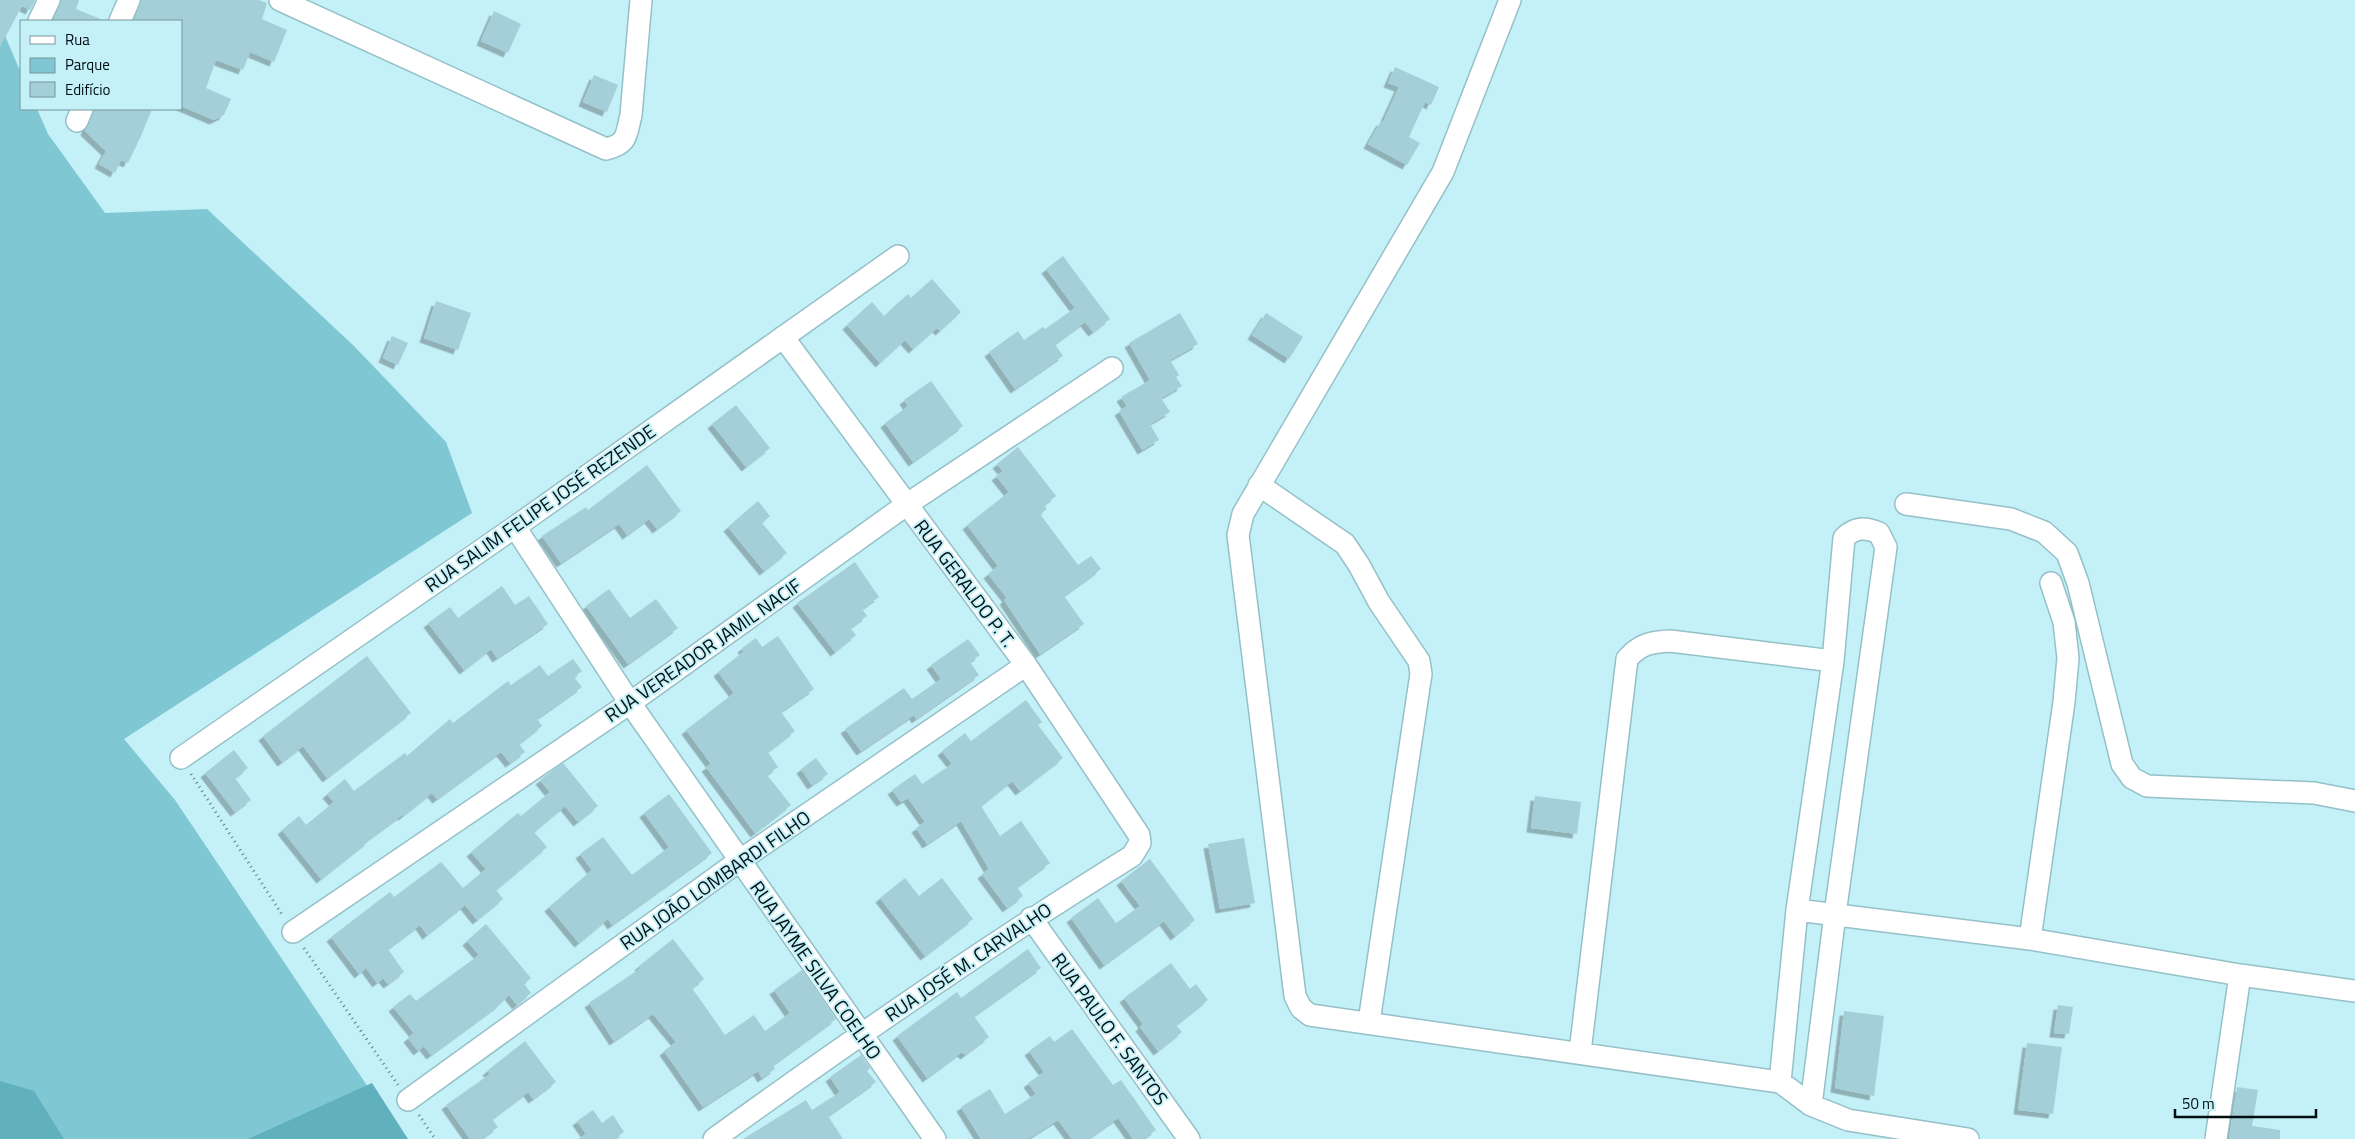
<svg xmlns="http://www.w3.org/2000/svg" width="2355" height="1139" viewBox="0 0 2355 1139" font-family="'Titillium Web',sans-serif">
  <defs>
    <filter id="shadow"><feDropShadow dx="-4.5" dy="4.5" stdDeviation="0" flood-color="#0004"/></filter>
  </defs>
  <rect width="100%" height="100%" fill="#c4f0f8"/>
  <!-- green -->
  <path fill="#80c7d4" d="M0,24L21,73V109H37L48,134L105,213L207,209L353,345L446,442L472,513L124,739L175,800L403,1139H0Z"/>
  <!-- forest -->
  <path fill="#61b0be" d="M0,1081L34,1091L64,1139H0Z
    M372,1083L408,1139H248Z"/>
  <!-- building -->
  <path fill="#a4cfd8" filter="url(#shadow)" d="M0,0H35L30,10L22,6L0,47Z
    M61,0H79L76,9L105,21L53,20Z
    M141,0H259L267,3L262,19L287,30L274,62L250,52L243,70L216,60L206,88L231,99L224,115L214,120L181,106V21H133Z
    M494,11L521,24L508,53L481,41Z
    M1395,67L1439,87L1431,105L1425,102L1409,137L1420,143L1407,165L1368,144L1381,121L1383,122L1399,87L1388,83Z
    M594,75L618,85L607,112L583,102Z
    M94,109H152L141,136L128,163L121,160L115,173L99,164L106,151L85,131Z
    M1063,256L1110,319L1093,332L1085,322L1055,344L1063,356L1015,389L989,352L1018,331L1024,340L1043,327L1045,329L1075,308L1046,269Z
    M932,279L961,312L940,331L937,328L913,349L905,340L880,363L847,325L872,302L884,316L908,294L911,298Z
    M436,301L471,313L458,350L424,338Z
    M1180,313L1198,344L1170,360L1179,375L1176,377L1182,386L1161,398L1170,412L1150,424L1159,440L1142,450L1119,411L1127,406L1121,397L1150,380L1129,343Z
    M1266,313L1303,337L1289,359L1252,335Z
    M392,336L408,343L398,365L383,358Z
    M931,381L963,426L913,462L885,423L908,406L904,400Z
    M736,405L770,448L746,467L712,424Z
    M1018,447L1056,496L1044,505L1047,509L1040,514L1078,565L1091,556L1101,569L1064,596L1084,624L1040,654L1004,600L1007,598L988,574L998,566L967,525L1009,492L996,476L1003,471L997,464Z
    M647,465L681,511L657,529L649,519L627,535L619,524L561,563L542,536L586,507L588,510Z
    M758,501L770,516L762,523L787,553L764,571L728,527Z
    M855,562L879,597L862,609L867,616L850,628L856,635L835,652L797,603Z
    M502,586L515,605L529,596L548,624L497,658L491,649L464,670L428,623L450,607L458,618Z
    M609,589L630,618L656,599L678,628L628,664L586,606Z
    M778,636L814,689L781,712L795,731L768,752L778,767L767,775L791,805L755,833L706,767L711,764L686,730L734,693L718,672L744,651L742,648L756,638L762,647Z
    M968,639L980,655L970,662L979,675L916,719L914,715L861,751L845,729L904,688L912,699L941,679L931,665Z
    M367,656L411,713L327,778L303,746L282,762L263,736Z
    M573,659L582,671L574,677L582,687L537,719L542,726L519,744L525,752L510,763L501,752L437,799L432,793L403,816L402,815L368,840L369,841L321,879L282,830L299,816L306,825L334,802L327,794L345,779L354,791L405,753L407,756L450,719L453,723L508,681L511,685L540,665L548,676Z
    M1026,700L1042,722L1038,725L1063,758L1020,791L1012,781L981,806L1000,836L1021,821L1050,863L1017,887L1023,896L1007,908L982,874L989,869L961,821L927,844L916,828L925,822L908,798L901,802L892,790L915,774L922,784L952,764L942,751L965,733L971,741Z
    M234,750L248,768L235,778L251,800L235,812L205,773Z
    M816,758L828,774L812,785L801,769Z
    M563,763L598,806L578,822L565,806L534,832L547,847L496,890L503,899L477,920L465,905L427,935L420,925L388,949L404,972L388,984L383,978L377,983L366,968L359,974L331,937L390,892L394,897L441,862L463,888L486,869L471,852L518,813L521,816L550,792L540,780Z
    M669,794L712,853L612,925L608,919L579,943L549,907L592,870L580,854L603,837L632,875L669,847L644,813Z
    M1535,796L1581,802L1577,834L1531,828Z
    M1244,838L1255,903L1220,909L1208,844Z
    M1150,859L1195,920L1175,936L1164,921L1104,965L1071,918L1098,898L1116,923L1140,906L1121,881Z
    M905,878L919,896L942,878L973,919L925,956L880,898Z
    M486,924L531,978L524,984L531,993L517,1005L509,995L499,1005L431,1055L424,1046L418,1051L408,1038L414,1033L393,1007L410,994L416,1001L479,955L467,941Z
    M673,939L704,979L692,988L725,1035L754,1015L765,1031L790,1013L774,990L802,970L836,1019L773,1065L775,1069L762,1078L758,1071L703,1107L664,1051L676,1042L653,1014L614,1041L589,1003L641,968L639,966Z
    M1028,949L1041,968L974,1016L989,1037L965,1055L962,1052L927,1078L897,1036L957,992L961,998Z
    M1171,963L1190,989L1196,984L1208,1000L1176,1025L1182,1032L1158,1051L1140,1027L1143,1024L1124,998Z
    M2058,1005L2073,1007L2069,1034L2054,1033Z
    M1844,1011L1884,1016L1874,1096L1835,1088Z
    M1072,1029L1113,1085L1121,1080L1156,1130L1143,1139H1133L1118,1118L1088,1139H1072L1058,1120L1028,1139H981L961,1107L990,1089L1005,1114L1036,1094L1028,1083L1044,1072L1029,1051L1050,1036L1054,1042Z
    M525,1041L556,1082L533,1099L528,1092L492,1119L498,1127L481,1139H470L446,1105L490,1074L487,1071Z
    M2027,1043L2062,1047L2053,1114L2018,1110Z
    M861,1055L870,1068L867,1071L876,1082L828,1116L843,1139H743L806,1100L812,1110L840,1092L830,1077Z
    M2237,1087L2258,1090L2252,1126L2280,1130V1139H2229Z
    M593,1110L602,1123L613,1115L624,1132L614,1139H578L586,1134L577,1121Z"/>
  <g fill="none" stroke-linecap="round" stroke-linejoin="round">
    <defs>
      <path id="minor" d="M280,0L606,149C628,144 626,135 631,115L641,0
        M1510,0L1443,172L1243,514L1238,535L1295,996L1301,1008L1310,1015L1780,1082L1811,1105L1848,1120L1968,1139
        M39,21L49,0
        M120,21L129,0
        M77,121L82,109
        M1259,485L1345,544L1359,565L1379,602L1419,661L1421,674L1419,687L1369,1022
        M1906,504L2011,519L2044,532L2067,553L2078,583L2122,764L2132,778L2147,786L2314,793L2355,801
        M515,527L630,703L935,1139
        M181,758L515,527L898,256
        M1797,910L2030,939L2240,975L2355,991
        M1031,918L1189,1139
        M293,932L630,703L906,505L1112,368
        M2030,939L2064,702L2068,658L2064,622L2051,583
        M1580,1052L1627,659C1640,644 1651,642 1670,641L1833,661
        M1780,1082L1797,910L1833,661L1844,538C1855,527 1865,527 1879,533L1886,547L1835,914L1811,1105
        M408,1100L739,861L1026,665
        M714,1139C851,1040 988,945 1132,856L1140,843L1139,835L1026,665L783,337
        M2216,1139L2240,975"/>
    </defs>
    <!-- minor casing -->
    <use href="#minor" stroke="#95c0c8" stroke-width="24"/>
    <!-- path -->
    <path stroke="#637f85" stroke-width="3" stroke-dasharray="1 4" stroke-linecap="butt" d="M191,774L283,916
      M304,948L398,1085
      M419,1115L435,1139"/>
    <!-- minor -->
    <use href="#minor" stroke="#fff" stroke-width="21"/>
  </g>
  <g text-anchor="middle" stroke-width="4" stroke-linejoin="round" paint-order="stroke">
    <!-- street labels -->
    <g font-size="19" fill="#010e11" stroke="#c4f0f8">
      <text transform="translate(540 508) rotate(-35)" y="7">RUA SALIM FELIPE JOSÉ REZENDE</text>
      <text transform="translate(965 583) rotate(53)" y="7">RUA GERALDO P. T.</text>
      <text transform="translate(703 650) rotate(-35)" y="7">RUA VEREADOR JAMIL NACIF</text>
      <text transform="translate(715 880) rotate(-35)" y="7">RUA JOÃO LOMBARDI FILHO</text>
      <text transform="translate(968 962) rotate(-34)" y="7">RUA JOSÉ M. CARVALHO</text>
      <text transform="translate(816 970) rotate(55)" y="7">RUA JAYME SILVA COELHO</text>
      <text transform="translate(1110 1029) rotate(54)" y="7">RUA PAULO F. SANTOS</text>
    </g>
  </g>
  <!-- legend -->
  <rect x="20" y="20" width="162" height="90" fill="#c4f0f8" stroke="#76969c"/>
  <rect x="30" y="36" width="25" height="8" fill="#ffffff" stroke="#76969c"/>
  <text x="65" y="45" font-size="15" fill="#010e11">Rua</text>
  <rect x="30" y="58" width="25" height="15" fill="#80c7d4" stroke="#76969c"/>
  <text x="65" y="70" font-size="15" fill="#010e11">Parque</text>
  <rect x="30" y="82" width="25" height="15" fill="#a4cfd8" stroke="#76969c"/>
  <text x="65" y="95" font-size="15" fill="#010e11">Edifício</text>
  <!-- scale -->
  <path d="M2175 1109v8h141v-8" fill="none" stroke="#010e11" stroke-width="2.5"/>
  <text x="2182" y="1109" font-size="15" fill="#010e11" stroke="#c4f0f8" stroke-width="4" paint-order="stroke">50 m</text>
</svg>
